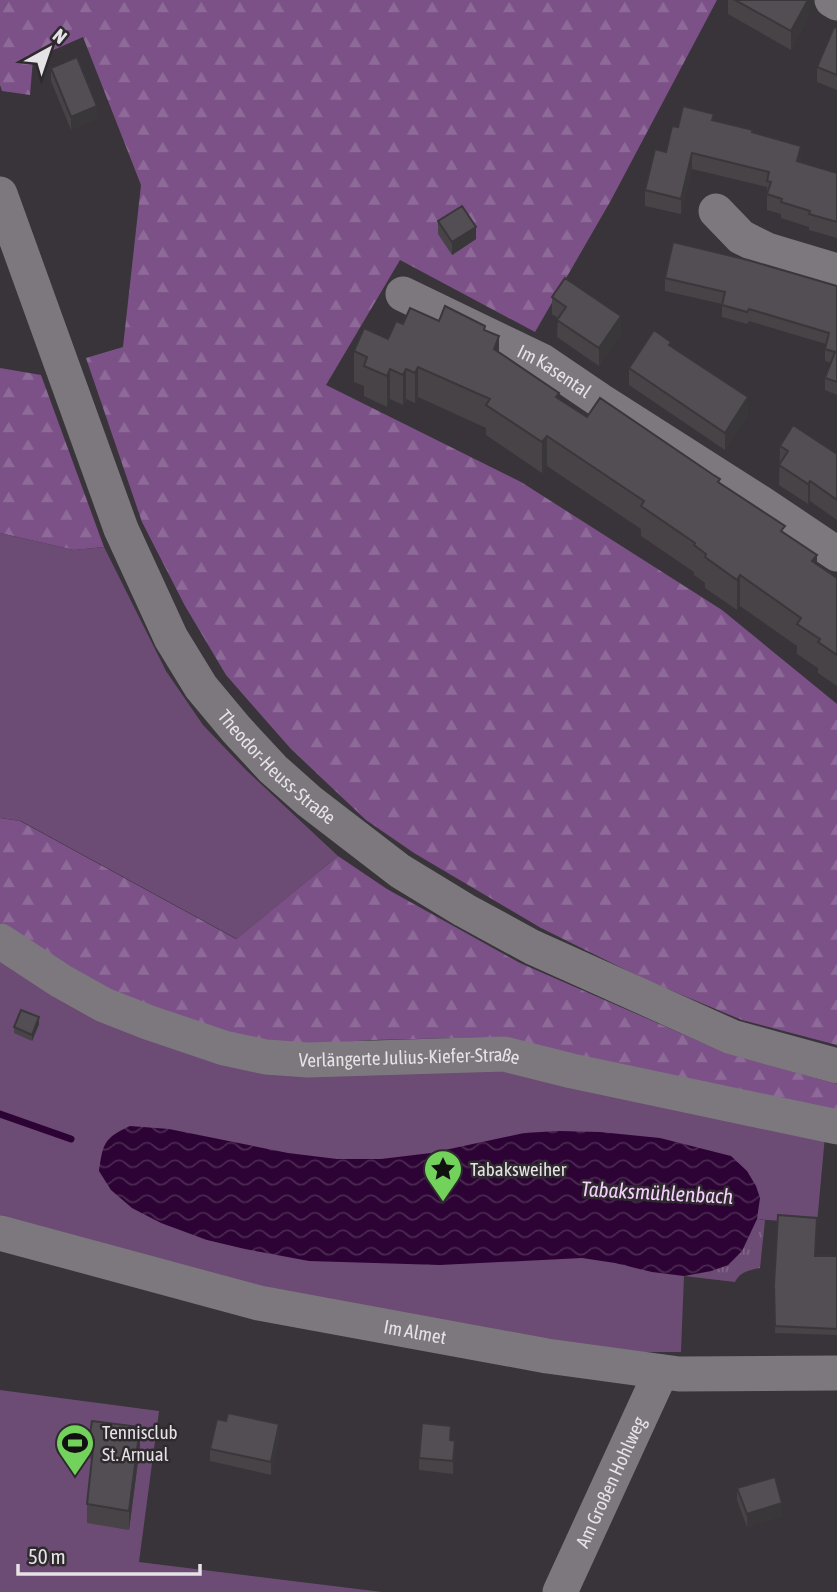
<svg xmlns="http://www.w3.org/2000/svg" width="837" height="1592" viewBox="0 0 837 1592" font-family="'Asap Condensed',sans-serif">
  <defs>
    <pattern id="grass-tufts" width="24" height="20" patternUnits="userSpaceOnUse" patternTransform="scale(1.75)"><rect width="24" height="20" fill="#6c4b74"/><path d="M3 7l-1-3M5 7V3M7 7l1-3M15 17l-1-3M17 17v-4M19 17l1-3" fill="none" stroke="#816588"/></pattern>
    <pattern id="forest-firs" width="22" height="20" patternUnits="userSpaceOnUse" patternTransform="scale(1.75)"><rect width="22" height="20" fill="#7c5187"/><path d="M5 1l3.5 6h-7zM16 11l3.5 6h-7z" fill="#8e6a98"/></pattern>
    <pattern id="water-waves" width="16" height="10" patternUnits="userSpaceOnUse" patternTransform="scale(1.75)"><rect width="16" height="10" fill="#2c0334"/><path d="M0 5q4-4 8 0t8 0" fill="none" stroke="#4a2851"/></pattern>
  </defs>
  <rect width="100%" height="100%" fill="#383439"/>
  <!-- grass -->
  <path fill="url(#grass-tufts)" d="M757,1219L765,1220L760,1268C749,1270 740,1272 735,1282L684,1276L711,1271L728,1265Z"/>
  <!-- forest -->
  <path fill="url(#forest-firs)" d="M0,0H717L610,202L535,332L400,260L326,385L521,482L722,610L837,704V1045L742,1020L646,980L541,928L414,853L366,820L291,749L226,675L185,606L142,522L86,358L123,347L141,185L83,37L33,59L30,95L2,91L0,85Z
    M0,368L41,375L104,547L74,550L0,533Z
    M0,818L20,821L236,939L338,856L387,889L520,963L726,1053L837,1084V1114L594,1061L503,1037L373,1040L308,1044L269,1043L227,1034L107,989L69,967L0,923Z"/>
  <!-- green -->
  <path fill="#6c4b74" d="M0,533L74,550L104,547L166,671L203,725L246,770L338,856L237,939L21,821L0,818Z
    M0,960L176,1045L502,1067L825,1136L817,1224L757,1219C751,1228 749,1240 743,1249C731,1270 705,1272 684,1276L681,1352H613L268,1294L0,1224Z
    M0,1390L159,1411L139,1562L382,1592H0Z"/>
  <!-- water -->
  <path fill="url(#water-waves)" d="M130,1126L169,1129L288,1153L337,1159H381L431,1153L524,1133L558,1131L600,1132L660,1138L731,1156L747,1171L756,1186L760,1198L757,1219L742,1251L728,1265L711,1271L684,1276L652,1272L615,1263L582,1258L440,1265L309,1261L245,1249L207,1240L161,1223L132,1208L111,1190L99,1171C103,1143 104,1138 130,1126Z"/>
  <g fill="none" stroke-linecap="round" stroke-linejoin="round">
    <!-- stream -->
    <path stroke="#2c0334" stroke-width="7" d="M0,1114L71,1139"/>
    <!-- minor -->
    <g stroke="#7c787d" stroke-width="35">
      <path d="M832,0L837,3"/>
      <path id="s1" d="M0,194L121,529L171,638L201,687L236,729L273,769L309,801L400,871L464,910L532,947L732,1037L837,1066"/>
      <path d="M716,211L741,237L767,250L837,271"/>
      <path id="s2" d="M403,294L542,361L601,401L761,503L837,554"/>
      <path id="s3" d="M0,941L61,981L104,1005L150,1023L224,1048L266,1057L308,1060L504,1054L572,1071L837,1127"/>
      <path id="s4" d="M0,1233L259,1303L547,1356L679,1374L837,1373"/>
      <path id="s5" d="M560,1592L661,1372"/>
    </g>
  </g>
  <!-- wall -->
  <path fill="#474347" d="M728,0H809V16L791,50L728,14Z
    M837,28V90L817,82V67Z
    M51,68L97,119L71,130L51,81Z
    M714,120L753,132L801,162L837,173V238L809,230V227L781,218V214L767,210V187L692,169L681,214L645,206V190L666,152L678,127Z
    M438,221L476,239L452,255L438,234Z
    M665,278L837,286V395L825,390V378L831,363L825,361V349L826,344L749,321L747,324L722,317V304L665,291Z
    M552,297L621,334L599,366L557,337L558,318L552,314Z
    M403,324L485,330L499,353L559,399L587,417L720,483L785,533L817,565L837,578V686L818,673V668L797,654V646L740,606L737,610L705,588V583L694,575V572L641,536V529L547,466L542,473L486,435V428L418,397L415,403L406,399L403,405L390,399L387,407L364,396V386L354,382V351L388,339Z
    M671,346L748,415L725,450L629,385V368Z
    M780,446L837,454V520L810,501L808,504L779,485Z
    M39,1024L32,1041L14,1033V1027Z
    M816,1256H837V1335L775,1333L774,1285Z
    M279,1437L271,1475L210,1461V1449Z
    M89,1440L140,1446L129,1530L87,1523V1504L92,1459L89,1458Z
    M451,1440L455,1454L453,1474L419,1470V1458Z
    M737,1488L782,1516L747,1527L737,1500Z"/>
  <!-- shaded-wall -->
  <path fill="#39373a" d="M808,0H809V16L791,50V31Z
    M97,106V119L71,130V117Z
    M801,146V162L797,161Z
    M692,153V169L681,214V199Z
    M476,227V239L452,255V242Z
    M621,316V334L599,366V348Z
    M499,336V367L494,349Z
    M418,367V397L415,403V373Z
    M390,369V399L387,407V376Z
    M406,369V399L403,405V375Z
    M748,397V415L725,450V433Z
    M547,436V466L542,473V442Z
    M810,481V501L808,504V484Z
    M817,555V585L812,561Z
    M740,575V606L737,610V580Z
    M39,1017V1024L32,1041V1035Z
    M279,1424V1437L271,1475V1462Z
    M140,1427V1446L129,1530V1511Z
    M455,1441V1454L453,1474V1461Z
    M782,1503V1516L747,1527V1514Z"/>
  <!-- building -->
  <path fill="#524e53" stroke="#39373a" stroke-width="2" d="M735,0H808L791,31Z
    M834,27L837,28V75L817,67Z
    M77,57L97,106L71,117L51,68Z
    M683,106L714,114L712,120L753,130L752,132L801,146L797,161L837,173V222L809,214L810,211L781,202L782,199L767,194L771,182L767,181L769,172L692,153L681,199L645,190L655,149L666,152L672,126L678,127Z
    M462,206L476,227L452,242L438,221Z
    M673,242L748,260L837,286V382L825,378L835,352L825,349L829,333L749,309L747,312L722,305L725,292L665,278Z
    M565,278L621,316L599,348L557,320L566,307L552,297Z
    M445,306L485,326L484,330L499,336L494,349L559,393L556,397L587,417L600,398L712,474L720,479L718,482L785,526L781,531L817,555L812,561L837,578V655L818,642L820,639L797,624L801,618L740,575L737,580L705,557L706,554L694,545L695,543L641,506L644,501L547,436L542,442L486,405L490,399L418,367L415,373L406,369L403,375L390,369L387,376L364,366L367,357L354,351L364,328L388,339L396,321L403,324L410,308L439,321Z
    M654,330L671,342L669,345L748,397L725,433L629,368Z
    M793,425L837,454V500L810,481L808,484L779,465L788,451L780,446Z
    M21,1010L39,1017L32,1035L14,1027Z
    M778,1215L817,1218L815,1256H837V1329L775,1326L774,1285Z
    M228,1413L279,1424L271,1462L210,1449L217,1419L226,1421Z
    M92,1421L140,1427L129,1511L87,1504L94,1440H89Z
    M422,1423L451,1426L450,1440L455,1441L453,1461L419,1458Z
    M775,1477L782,1503L747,1514L737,1488Z"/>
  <!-- icons -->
  <defs>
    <symbol id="sight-pin" viewBox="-11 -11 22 30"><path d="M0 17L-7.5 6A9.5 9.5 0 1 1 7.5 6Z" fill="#73d25c" stroke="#2e2a2e"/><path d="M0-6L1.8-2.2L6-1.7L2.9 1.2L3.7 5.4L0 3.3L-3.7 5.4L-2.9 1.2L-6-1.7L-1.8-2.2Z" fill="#111"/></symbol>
    <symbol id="stadium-pin" viewBox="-11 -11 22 30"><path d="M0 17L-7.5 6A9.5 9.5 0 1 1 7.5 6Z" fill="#73d25c" stroke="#2e2a2e"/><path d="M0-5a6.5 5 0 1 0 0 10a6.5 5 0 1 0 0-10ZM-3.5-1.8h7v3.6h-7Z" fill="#111"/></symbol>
  </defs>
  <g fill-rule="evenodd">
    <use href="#sight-pin" x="421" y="1147" width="44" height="60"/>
    <use href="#stadium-pin" x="53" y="1421" width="44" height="60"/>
  </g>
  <g text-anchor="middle" stroke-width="5" stroke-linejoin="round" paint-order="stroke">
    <!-- street labels -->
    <g font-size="19" fill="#e5e3e6" stroke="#2e2a2e">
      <text dy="7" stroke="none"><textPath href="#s2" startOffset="170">Im Kasental</textPath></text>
      <text dy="7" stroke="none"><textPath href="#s1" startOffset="644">Theodor-Heuss-Straße</textPath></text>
      <text dy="7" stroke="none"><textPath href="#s3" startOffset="436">Verlängerte Julius-Kiefer-Straße</textPath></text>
      <text dy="7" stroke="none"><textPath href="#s4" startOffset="427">Im Almet</textPath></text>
      <text dy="7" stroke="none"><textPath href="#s5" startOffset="121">Am Großen Hohlweg</textPath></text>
    </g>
    <!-- poi labels -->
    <g font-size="19" fill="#e5e3e6" stroke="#2e2a2e" text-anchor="start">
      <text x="470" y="1176">Tabaksweiher</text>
      <text x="102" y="1439">Tennisclub<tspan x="102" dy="22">St. Arnual</tspan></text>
    </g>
    <!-- water labels -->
    <g font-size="21" font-style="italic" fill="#f6cfff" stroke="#2e2a2e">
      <text transform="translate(657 1193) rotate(3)" y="7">Tabaksmühlenbach</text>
    </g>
  </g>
  <!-- north arrow -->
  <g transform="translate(49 49) rotate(40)" stroke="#2e2a2e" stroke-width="5" paint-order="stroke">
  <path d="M0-5L12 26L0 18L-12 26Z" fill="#e5e3e6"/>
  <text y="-10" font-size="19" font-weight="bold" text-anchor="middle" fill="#e5e3e6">N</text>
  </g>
  <!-- scale -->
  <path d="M18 1564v10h182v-10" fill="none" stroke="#e5e3e6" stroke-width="3.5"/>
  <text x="28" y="1564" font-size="21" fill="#e5e3e6" stroke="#2e2a2e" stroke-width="5" paint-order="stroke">50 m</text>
</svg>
